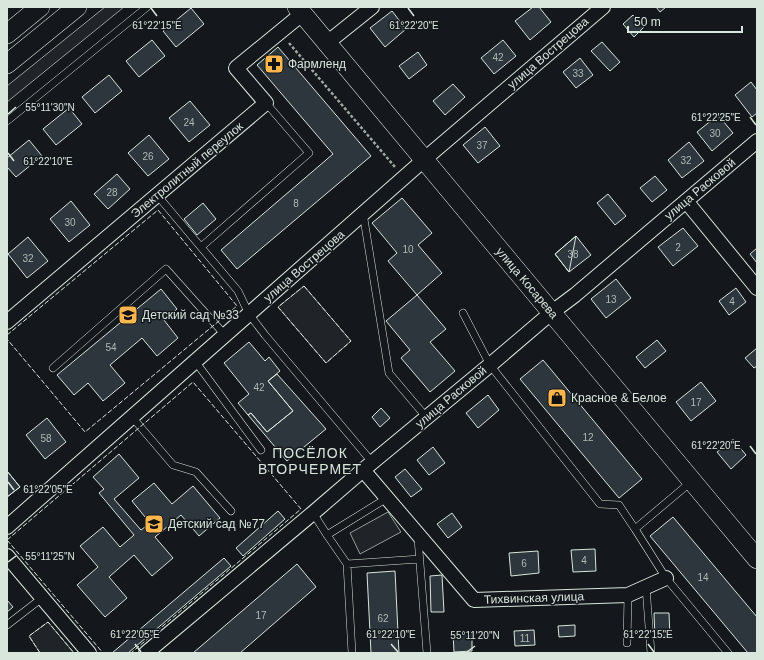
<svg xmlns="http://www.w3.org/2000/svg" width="764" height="660" viewBox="0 0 764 660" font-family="Arial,sans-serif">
  <rect width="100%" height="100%" fill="#14181c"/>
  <!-- green -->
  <path fill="#202428" stroke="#939e99" d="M105,7H124L7,102V86Z
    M304,286L351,341L326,363L278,307Z
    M388,512L401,532L360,554L350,533Z
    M48,622L74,653H40L29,636Z"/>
  <!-- building -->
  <path fill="#2c363c" stroke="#d8e6dc" d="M533,7H539L551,22L530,40L515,21Z
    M656,7H666L660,12Z
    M191,8L204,24L176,47L163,31Z
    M392,11L406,29L385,47L370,28Z
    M633,15L644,27L634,37L623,24Z
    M152,40L165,56L139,77L126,61Z
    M503,40L516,56L494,74L481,58Z
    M602,42L620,62L610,71L591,51Z
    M278,47L371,156L237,269L221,250L333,154L257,65Z
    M418,52L427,65L409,79L399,66Z
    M580,58L593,75L576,88L563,72Z
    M109,75L122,91L95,113L82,97Z
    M751,82L757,90V113L752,117L735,95Z
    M453,84L465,97L445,115L433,101Z
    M190,101L210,125L189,142L169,118Z
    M69,108L82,124L56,145L43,129Z
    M718,115L733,133L712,151L697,132Z
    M485,127L500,146L478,163L463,145Z
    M149,135L169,159L148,176L128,153Z
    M29,140L42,156L16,177L7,167V158Z
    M689,142L704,161L682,178L668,160Z
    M117,174L130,189L108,209L94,194Z
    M655,176L667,190L652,202L640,188Z
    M608,194L626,216L615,225L597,203Z
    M402,198L432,233L418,245L442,273L417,295L388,261L397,253L372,223Z
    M71,201L90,225L69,242L50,219Z
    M203,203L216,219L197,235L184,219Z
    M683,228L698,246L673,266L658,247Z
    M576,236L591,255L569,272L555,254Z
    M576,236L569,272L555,254Z
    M28,237L48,261L27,278L8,254Z
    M757,248V263L750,254Z
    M616,279L631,298L606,318L591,299Z
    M736,288L746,302L729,315L719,301Z
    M161,289L177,309L164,320L178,338L157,356L142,338L110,365L125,383L103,401L88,383L74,395L57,375Z
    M417,295L446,329L430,342L455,371L430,392L401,358L410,350L386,321Z
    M657,340L666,351L645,368L636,357Z
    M249,342L265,361L269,357L280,371L268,381L293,411L267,432L251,413L248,415L238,403L249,394L224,363Z
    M757,348V366L754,368L745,358Z
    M543,360L642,479L619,498L520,379Z
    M277,374L326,429L287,461L248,415L251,413L267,432L293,411L268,381Z
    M701,382L716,401L691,421L676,402Z
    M488,395L499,410L478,428L466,413Z
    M381,408L390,418L380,427L372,417Z
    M47,418L66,442L45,459L26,435Z
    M733,439L746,455L731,469L717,452Z
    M433,447L445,463L429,475L417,460Z
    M119,454L139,478L114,499L141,530L150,523L132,501L154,483L172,504L193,486L220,518L199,536L181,515L155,537L173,558L152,576L134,555L109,577L127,598L105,617L77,585L98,567L80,546L103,527L120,547L134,535L99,493L104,489L93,477Z
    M405,469L422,489L411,497L395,477Z
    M7,471L20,487L7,497Z
    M7,471L20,487L7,497Z
    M278,511L285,519L243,556L236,548Z
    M452,513L462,527L448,538L437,524Z
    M673,517L757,617V653H748L650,536Z
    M595,549L596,571L573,572L571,550Z
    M538,551L539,573L511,576L509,553Z
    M224,558L231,566L128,653H112Z
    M297,564L316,587L240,653H193Z
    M395,571L399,653H371L367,573Z
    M442,575L444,612H431L430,576Z
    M7,600L13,607L7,612Z
    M654,613H669L670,637L655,638Z
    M575,625V636L559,637L558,626Z
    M534,630L535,645L515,646L514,631Z
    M453,633H472V651L454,652Z"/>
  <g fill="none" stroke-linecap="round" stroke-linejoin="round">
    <defs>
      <path id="lane" d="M7,121L147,7
        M157,195L238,291L249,314L265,335L372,462
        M363,213L389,373L427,418
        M201,247L309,153L266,103
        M463,313L490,365L600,504L619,505L635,529
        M195,361L261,450
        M53,368L166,269L225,335
        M132,417L173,465L196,472L231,511
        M692,481L635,529L666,578L728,653
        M313,513L327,535L347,564L352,653
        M327,535L387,498
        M418,538L427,653
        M347,564L420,559
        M646,587L651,653
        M7,625L42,598
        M627,643L628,595"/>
      <path id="street" d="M327,43L372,7
        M686,201L757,288
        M7,322L266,103L236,68L302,14
        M363,470L474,600L628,595L666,578
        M7,527L434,151L603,7
        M7,556L89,653
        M146,653L313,513L363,470L490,365L551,313L575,295L757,141"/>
      <path id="secondary" d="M297,7L757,559
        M7,34L40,7
        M7,64L77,7"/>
    </defs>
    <!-- lane casing -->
    <use href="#lane" stroke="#d8e6dc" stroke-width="8"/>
    <!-- street casing -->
    <use href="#street" stroke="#d8e6dc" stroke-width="16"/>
    <!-- secondary casing -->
    <use href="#secondary" stroke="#d8e6dc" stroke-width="20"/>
    <!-- path -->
    <path stroke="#9da8a2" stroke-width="2.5" stroke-dasharray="3 2" stroke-linecap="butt" d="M289,43L395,167"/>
    <!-- lane -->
    <use href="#lane" stroke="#14181c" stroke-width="7"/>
    <!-- street -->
    <use href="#street" stroke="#14181c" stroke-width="14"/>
    <!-- secondary -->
    <use href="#secondary" stroke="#14181c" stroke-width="19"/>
    <!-- fence -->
    <path stroke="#d8e6dc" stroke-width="1" stroke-dasharray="5 2" stroke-linecap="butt" d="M304,286L351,341L326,363L278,307Z
      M7,335L158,210L237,306L85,432L7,339
      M7,540L193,382L301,509L131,653
      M7,540L103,653
      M40,653L29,636L48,622L74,653"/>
  </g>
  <!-- ticks -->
  <path fill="none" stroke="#d8e6dc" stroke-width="1.5" d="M151,8L157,16M408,8L414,16M8,114L16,107M750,117L756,125M8,153L14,161M750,446L756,454M8,482L14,490M8,562L16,556M135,644L141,652M391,644L398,652M648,644L654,652M467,652L475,646"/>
  <!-- icons -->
  <defs>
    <symbol id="pharmacy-square" viewBox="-11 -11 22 22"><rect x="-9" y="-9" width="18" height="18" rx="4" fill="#ffb74d" stroke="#14181c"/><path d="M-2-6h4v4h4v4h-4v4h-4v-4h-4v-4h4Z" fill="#111"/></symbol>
    <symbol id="school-square" viewBox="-11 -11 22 22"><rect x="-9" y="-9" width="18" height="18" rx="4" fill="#ffb74d" stroke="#14181c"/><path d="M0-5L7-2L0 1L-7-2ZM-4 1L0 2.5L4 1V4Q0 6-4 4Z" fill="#111"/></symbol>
    <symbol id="shop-square" viewBox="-11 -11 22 22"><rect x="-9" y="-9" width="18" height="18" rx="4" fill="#ffb74d" stroke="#14181c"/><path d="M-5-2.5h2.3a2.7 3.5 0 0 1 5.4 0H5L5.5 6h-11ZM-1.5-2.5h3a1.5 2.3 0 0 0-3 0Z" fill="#111"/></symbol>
  </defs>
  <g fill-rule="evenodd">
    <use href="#pharmacy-square" x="263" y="53" width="22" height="22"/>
    <use href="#school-square" x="117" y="304" width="22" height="22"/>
    <use href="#shop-square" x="546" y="387" width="22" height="22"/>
    <use href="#school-square" x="143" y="513" width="22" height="22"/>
  </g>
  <g text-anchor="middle" stroke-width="3" stroke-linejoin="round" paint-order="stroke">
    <!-- number labels -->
    <g font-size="10" fill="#adbab4">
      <text x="498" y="61">42</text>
      <text x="578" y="77">33</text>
      <text x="189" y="126">24</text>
      <text x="715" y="137">30</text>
      <text x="482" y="149">37</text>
      <text x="148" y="160">26</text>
      <text x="686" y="164">32</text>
      <text x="112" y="196">28</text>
      <text x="296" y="207">8</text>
      <text x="70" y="226">30</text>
      <text x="678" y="251">2</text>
      <text x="408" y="253">10</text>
      <text x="573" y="258">38</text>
      <text x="28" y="262">32</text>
      <text x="611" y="303">13</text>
      <text x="732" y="305">4</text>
      <text x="111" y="351">54</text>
      <text x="259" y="391">42</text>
      <text x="696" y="406">17</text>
      <text x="588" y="441">12</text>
      <text x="46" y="442">58</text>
      <text x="584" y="564">4</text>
      <text x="524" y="567">6</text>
      <text x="703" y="581">14</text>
      <text x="261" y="619">17</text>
      <text x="383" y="622">62</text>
      <text x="525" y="642">11</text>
    </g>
    <!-- street labels -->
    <g font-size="12" fill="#d8e6dc" stroke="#14181c">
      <text transform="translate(548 53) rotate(-41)" y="4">улица Вострецова</text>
      <text transform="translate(187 170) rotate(-40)" y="4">Электролитный переулок</text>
      <text transform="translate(700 189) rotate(-40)" y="4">улица Расковой</text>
      <text transform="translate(304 266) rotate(-41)" y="4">улица Вострецова</text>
      <text transform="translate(527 283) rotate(50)" y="4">улица Косарева</text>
      <text transform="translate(451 397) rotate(-40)" y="4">улица Расковой</text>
      <text transform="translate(534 598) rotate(-2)" y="4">Тихвинская улица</text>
    </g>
    <!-- poi labels -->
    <g font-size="12" fill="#d8e6dc" stroke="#14181c" text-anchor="start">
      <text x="288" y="68">Фармленд</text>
      <text x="142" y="319">Детский сад №33</text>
      <text x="571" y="402">Красное &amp; Белое</text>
      <text x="168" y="528">Детский сад №77</text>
    </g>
    <!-- quarter labels -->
    <g font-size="14" letter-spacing="1" fill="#d8e6dc" stroke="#14181c">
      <text x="310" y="458">ПОСЁЛОК<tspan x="310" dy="16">ВТОРЧЕРМЕТ</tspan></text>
    </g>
  </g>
  <g font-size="10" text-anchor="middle" fill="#d8e6dc" stroke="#14181c" stroke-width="3" stroke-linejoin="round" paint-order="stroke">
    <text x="157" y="29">61°22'15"E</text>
    <text x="414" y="29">61°22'20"E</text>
    <text x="50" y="111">55°11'30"N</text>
    <text x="716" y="121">61°22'25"E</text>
    <text x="48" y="165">61°22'10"E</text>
    <text x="716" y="449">61°22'20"E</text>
    <text x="48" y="493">61°22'05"E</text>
    <text x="50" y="560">55°11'25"N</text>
    <text x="135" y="638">61°22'05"E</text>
    <text x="391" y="638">61°22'10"E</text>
    <text x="648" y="638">61°22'15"E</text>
    <text x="475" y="639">55°11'20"N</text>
  </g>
  <!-- border -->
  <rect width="764" height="660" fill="none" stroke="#d8e6dc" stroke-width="16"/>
  <!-- scale -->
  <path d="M628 26v6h114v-6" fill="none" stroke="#d8e6dc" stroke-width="2"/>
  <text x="634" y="26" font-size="12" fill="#d8e6dc" stroke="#14181c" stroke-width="3" paint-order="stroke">50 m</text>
</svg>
